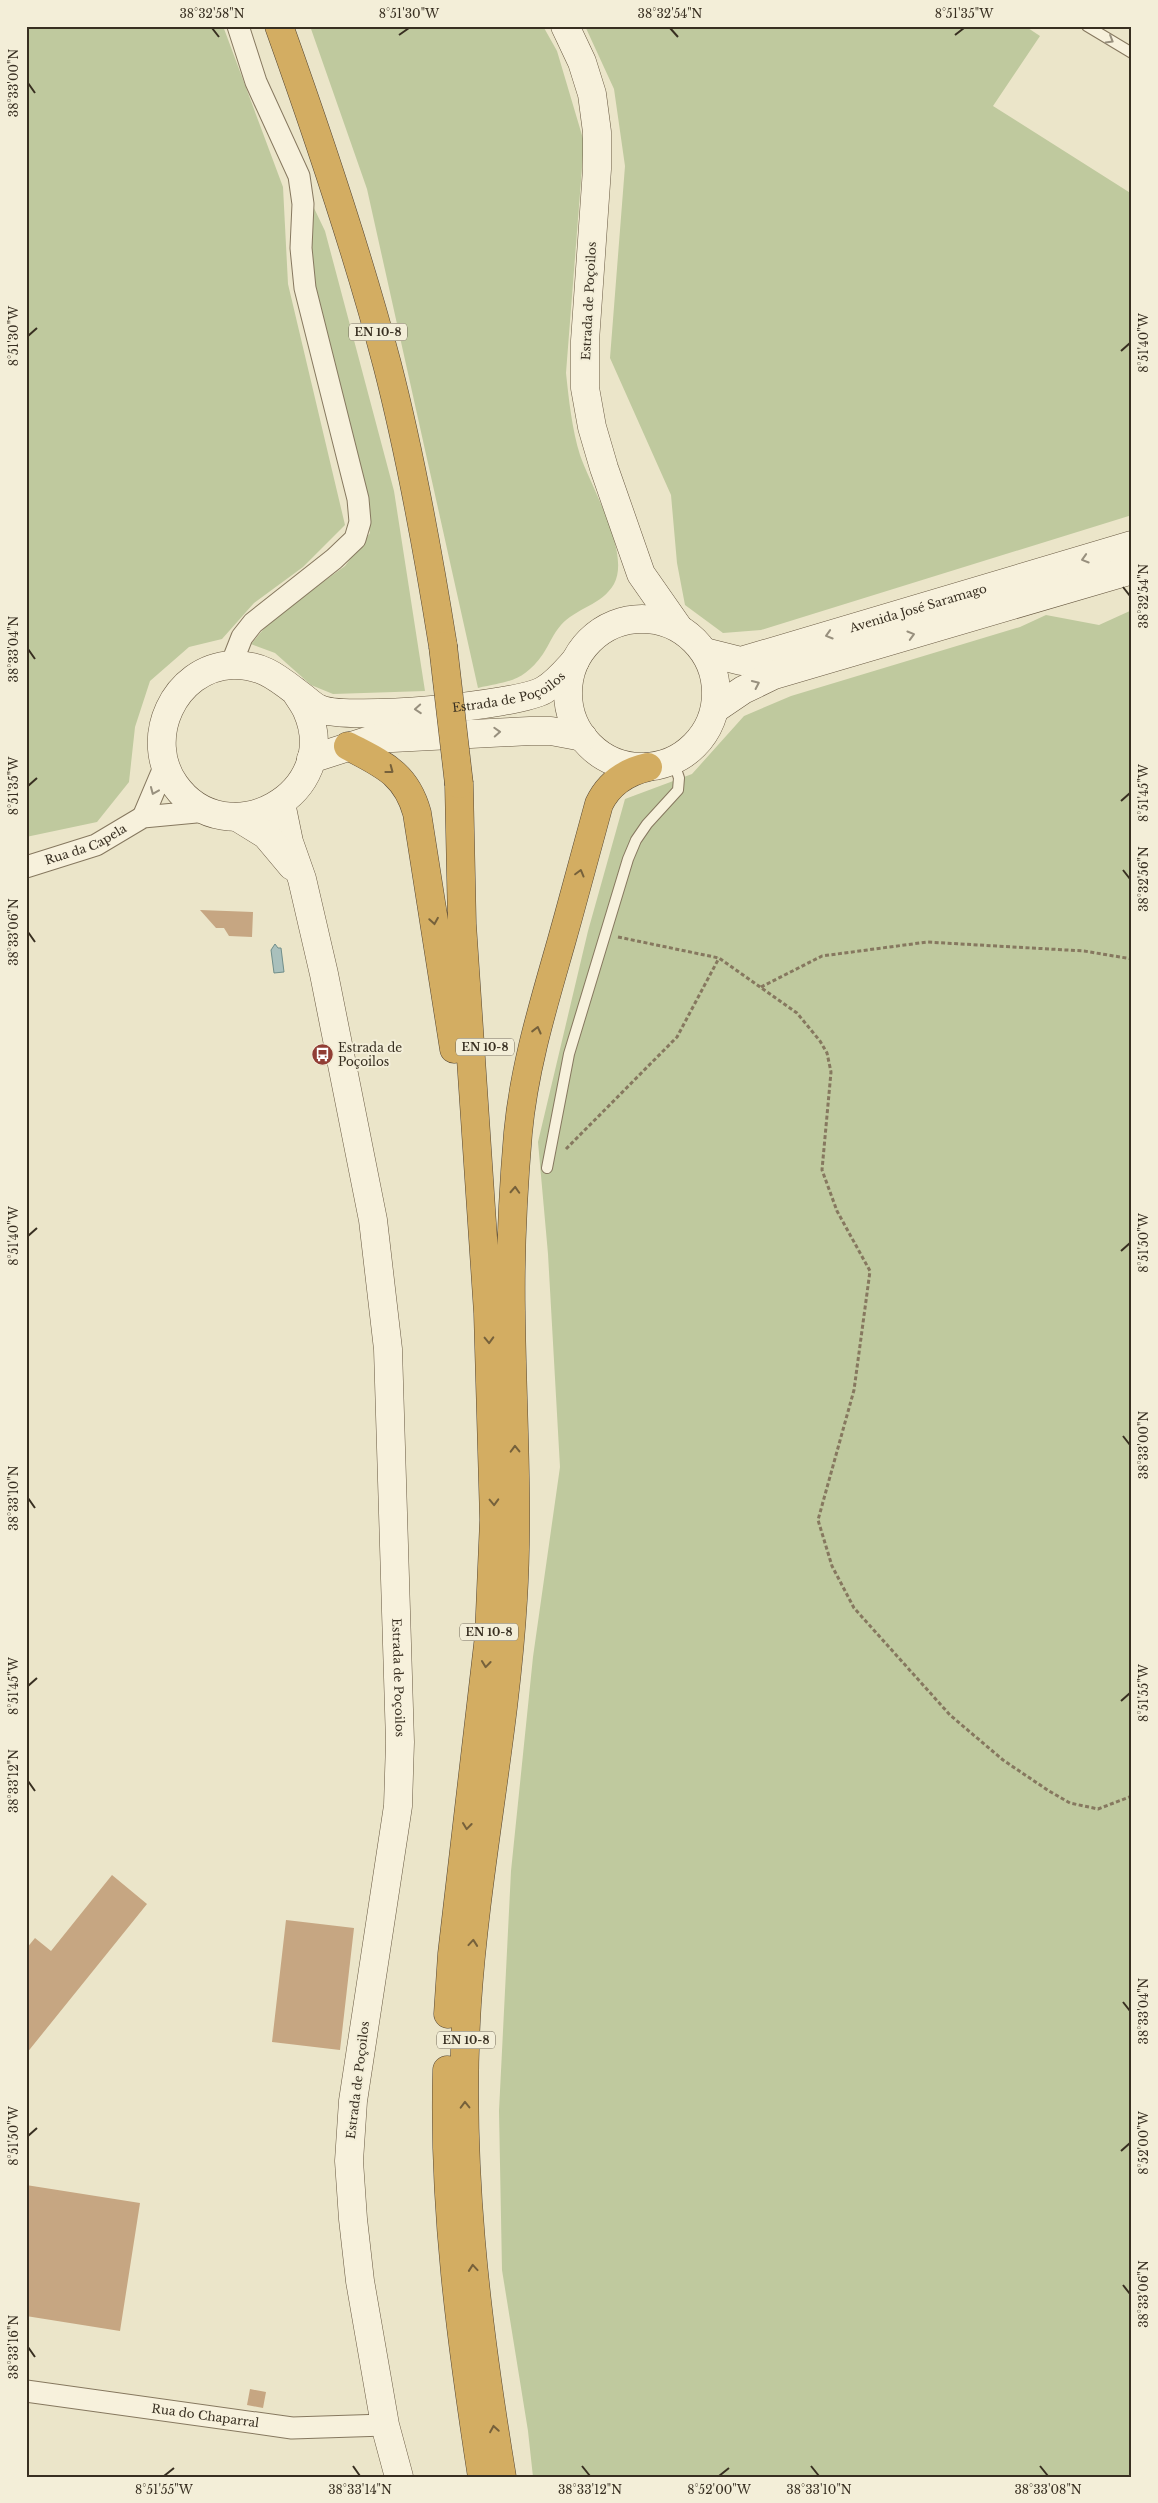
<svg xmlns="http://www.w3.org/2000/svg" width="1158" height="2503" viewBox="0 0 1158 2503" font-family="'Libre Baskerville',serif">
  <rect width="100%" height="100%" fill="#ebe5c9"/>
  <!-- green -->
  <path fill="#bfc99e" d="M26,26H223L283,187L288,284L345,525L303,567L254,603L222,639L189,647L150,681L135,727L129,782L97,822L26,837Z
    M310,26H543L557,51L584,142L566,373C569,401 572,429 580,455C591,487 631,553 614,584C602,605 576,608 561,625C553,634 549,645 543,654C523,682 509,681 478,688L367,189Z
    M585,26H1025L1040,36L993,106L1132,194V515L761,630L723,633L685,605L677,563L671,495L610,358L625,166L614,89Z
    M313,206L325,231L394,491L425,691L333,694L311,685L275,653L251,644L273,618L345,566L370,533L309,261Z
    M1132,610V2477H533L528,2431L502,2270L499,2111L511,1871L533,1657L560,1467L548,1254L538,1142L588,931L625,799L692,774L744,716L791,696L1020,627L1046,615L1099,625Z"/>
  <!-- water -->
  <path fill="#a9c0bc" stroke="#708e8a" d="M275,944L278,948H281L284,972L274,973L271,950Z"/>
  <!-- building -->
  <path fill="#c6a682" d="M200,910L253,912L252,937L229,936L224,928H216Z
    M112,1875L147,1904L26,2054V1949L35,1938L51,1951Z
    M286,1920L354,1928L340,2050L272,2042Z
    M26,2185L140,2203L120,2331L26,2316Z
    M250,2389L266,2392L263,2408L247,2405Z"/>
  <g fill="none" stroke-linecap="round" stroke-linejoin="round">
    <defs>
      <path id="lane" d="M1087,26L1132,53
        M547,1168L569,1054L628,859L636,840L647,824L678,790L679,778L673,760"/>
      <g id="street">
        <path d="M231,665L242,637L253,623L334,559L355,539L360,522L358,499L305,288L301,248L303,204L299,176L256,82L238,26"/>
        <path d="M143,817L165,765"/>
        <path id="s1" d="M26,867L96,845L143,817L207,811"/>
        <path id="s2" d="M26,2391L292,2428L385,2425"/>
      </g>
      <g id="secondary">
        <path d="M565,26L582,62L592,94L597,132V169L585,341V388L592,427L604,468L641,574L678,627"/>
        <circle cx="642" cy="693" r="74"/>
        <path id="s3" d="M705,652L741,661L1132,545"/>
        <path id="s4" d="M295,691C299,698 304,704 307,711C343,793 227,858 175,785C142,739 174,668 232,665C264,664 280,680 304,698C309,702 314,707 320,709C348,721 516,706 544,690C556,683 565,672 575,661"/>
        <path d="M715,709L743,690L774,675L1132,570"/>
        <path d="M311,759L373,739L530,731H551L583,737"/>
        <path id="s5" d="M281,803L289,842L302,879L324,974L373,1220L388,1349L400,1742L398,1806L353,2101L349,2161L353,2219L360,2281L385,2425L399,2477"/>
        <path d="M237,817L266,835L292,866"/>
      </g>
      <path id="highway" d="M279,26C319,138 357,250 387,364C411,457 428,552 443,646
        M348,746C382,764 406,773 417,813L454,1049
        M448,2014L452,1954L489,1636L494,1520L488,1313L462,924L459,784
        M447,2070C443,2207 461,2341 482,2477
        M502,2477C476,2320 457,2163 467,2004C476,1869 505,1735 513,1600C519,1503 512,1408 511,1311C510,1252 513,1192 518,1133C524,1068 543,1006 561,943C574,897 586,851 599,804C609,783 626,772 648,767"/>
    </defs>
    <!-- lane casing -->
    <use href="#lane" stroke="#86785f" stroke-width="12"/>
    <!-- street casing -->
    <use href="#street" stroke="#86785f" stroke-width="23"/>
    <!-- secondary casing -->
    <use href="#secondary" stroke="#685942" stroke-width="29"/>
    <!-- highway casing -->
    <use href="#highway" stroke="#554633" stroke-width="29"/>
    <!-- path -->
    <path stroke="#86785f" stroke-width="3" stroke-dasharray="4 2.5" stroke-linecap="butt" d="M618,937L719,958L797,1013L820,1041L827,1053L831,1072L822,1170L837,1211L870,1271L854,1390L818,1520L832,1566L854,1608L950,1715L1003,1760L1049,1791L1070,1803L1098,1809L1132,1796
      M761,987L822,956L927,942L1084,951L1132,959
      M566,1149L677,1037L719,958"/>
    <!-- lane -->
    <use href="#lane" stroke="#f7f1dc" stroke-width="10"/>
    <!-- street -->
    <use href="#street" stroke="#f7f1dc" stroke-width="21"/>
    <!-- secondary -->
    <use href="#secondary" stroke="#f7f1dc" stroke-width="28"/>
    <!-- highway -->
    <use href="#highway" stroke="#d3ad62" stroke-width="28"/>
    <defs>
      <path id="highway-bridge" d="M443,646L459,784"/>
    </defs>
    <!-- highway-bridge casing -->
    <use href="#highway-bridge" stroke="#554633" stroke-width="29" stroke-linecap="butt"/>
    <!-- highway-bridge -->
    <use href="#highway-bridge" stroke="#d3ad62" stroke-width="28"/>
  </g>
  <!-- one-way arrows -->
  <defs><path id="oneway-chevron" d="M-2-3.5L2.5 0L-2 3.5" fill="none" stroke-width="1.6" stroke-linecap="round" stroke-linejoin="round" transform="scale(1.25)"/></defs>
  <g stroke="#98907e">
    <use href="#oneway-chevron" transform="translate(1110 40) rotate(31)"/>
    <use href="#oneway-chevron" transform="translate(1085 559) rotate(163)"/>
    <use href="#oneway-chevron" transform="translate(829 635) rotate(163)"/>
    <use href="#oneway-chevron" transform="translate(911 635) rotate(-16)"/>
    <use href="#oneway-chevron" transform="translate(756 684) rotate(-25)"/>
    <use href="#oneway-chevron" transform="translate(418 709) rotate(176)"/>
    <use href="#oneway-chevron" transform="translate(497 732) rotate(-3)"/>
    <use href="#oneway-chevron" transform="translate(154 791) rotate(113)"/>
  </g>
  <g stroke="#76613b">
    <use href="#oneway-chevron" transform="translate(390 770) rotate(37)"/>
    <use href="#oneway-chevron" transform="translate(580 873) rotate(-75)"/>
    <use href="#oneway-chevron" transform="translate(434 921) rotate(81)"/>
    <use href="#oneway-chevron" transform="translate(537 1030) rotate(-76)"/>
    <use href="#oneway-chevron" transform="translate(515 1190) rotate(-87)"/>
    <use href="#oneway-chevron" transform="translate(489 1340) rotate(88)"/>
    <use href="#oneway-chevron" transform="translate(515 1449) rotate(-91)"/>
    <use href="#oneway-chevron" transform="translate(494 1502) rotate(88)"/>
    <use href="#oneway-chevron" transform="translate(486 1664) rotate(96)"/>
    <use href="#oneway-chevron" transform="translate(467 1826) rotate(97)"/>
    <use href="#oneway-chevron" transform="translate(473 1943) rotate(-85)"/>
    <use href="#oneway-chevron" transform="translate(465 2105) rotate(-91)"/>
    <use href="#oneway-chevron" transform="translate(473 2268) rotate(-95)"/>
    <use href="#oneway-chevron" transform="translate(494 2429) rotate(-99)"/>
  </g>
  <!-- ticks -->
  <path fill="none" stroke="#382f21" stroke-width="2" d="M212,28L219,37M670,28L678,37M399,35L409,28M955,35L964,28M28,83L35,93M28,336L37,328M1121,351L1130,343M1123,587L1130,596M28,649L35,659M28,786L37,778M1121,801L1130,793M1123,870L1130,879M28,932L35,942M28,1236L37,1228M1121,1251L1130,1243M1123,1436L1130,1445M28,1498L35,1508M28,1686L37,1678M1121,1701L1130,1693M28,1781L35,1791M1123,2002L1130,2011M28,2136L37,2128M1121,2151L1130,2143M1123,2285L1130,2294M28,2347L35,2357M353,2466L360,2476M582,2466L590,2476M811,2466L819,2476M1040,2466L1048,2476M164,2476L174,2468M719,2476L729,2468"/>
  <!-- icons -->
  <defs>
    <symbol id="bus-disc" viewBox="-11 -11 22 22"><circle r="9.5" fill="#913d34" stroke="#f3eed8"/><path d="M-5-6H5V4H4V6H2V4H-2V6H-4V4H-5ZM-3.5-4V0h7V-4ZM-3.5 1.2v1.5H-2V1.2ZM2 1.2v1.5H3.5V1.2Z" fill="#fff"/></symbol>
  </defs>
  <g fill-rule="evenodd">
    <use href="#bus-disc" x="310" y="1042" width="25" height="25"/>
  </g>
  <g text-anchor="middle" stroke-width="4" stroke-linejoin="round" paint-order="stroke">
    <!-- shield labels -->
    <g fill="#f3eed8" stroke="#706858" stroke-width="1">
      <rect x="349" y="323.5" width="58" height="17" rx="4"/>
      <rect x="456" y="1038.5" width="58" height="17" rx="4"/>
      <rect x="460" y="1623.5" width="58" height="17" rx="4"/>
      <rect x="437" y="2031.5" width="58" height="17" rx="4"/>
    </g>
    <g font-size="11" font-weight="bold" fill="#382f21">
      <text x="378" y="336">EN 10-8</text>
      <text x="485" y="1051">EN 10-8</text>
      <text x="489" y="1636">EN 10-8</text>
      <text x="466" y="2044">EN 10-8</text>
    </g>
    <!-- street labels -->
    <g font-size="12" fill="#382f21" stroke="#f3eed8">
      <text transform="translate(589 301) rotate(-87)" y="4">Estrada de Poçoilos</text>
      <text dy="4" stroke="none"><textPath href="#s3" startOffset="222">Avenida José Saramago</textPath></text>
      <text dy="4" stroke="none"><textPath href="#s4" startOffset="699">Estrada de Poçoilos</textPath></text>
      <text dy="4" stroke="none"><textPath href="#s1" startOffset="64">Rua da Capela</textPath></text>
      <text dy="4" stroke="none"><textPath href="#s5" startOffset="886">Estrada de Poçoilos</textPath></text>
      <text transform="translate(358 2080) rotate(-83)" y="4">Estrada de Poçoilos</text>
      <text dy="4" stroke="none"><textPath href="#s2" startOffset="181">Rua do Chaparral</textPath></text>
    </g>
    <!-- poi labels -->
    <g font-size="12" fill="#382f21" stroke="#f3eed8" text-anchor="start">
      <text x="338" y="1052">Estrada de<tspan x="338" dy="14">Poçoilos</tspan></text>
    </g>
  </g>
  <!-- border -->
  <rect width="1158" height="2503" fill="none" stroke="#f3eed8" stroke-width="55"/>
  <rect x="28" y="28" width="1102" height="2448" fill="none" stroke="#382f21" stroke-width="2"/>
  <g font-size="12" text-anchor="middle" fill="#382f21">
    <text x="212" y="18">38°32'58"N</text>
    <text x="409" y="18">8°51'30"W</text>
    <text x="670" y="18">38°32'54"N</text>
    <text x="964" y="18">8°51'35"W</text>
    <text transform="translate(14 83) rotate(-90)" y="4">38°33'00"N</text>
    <text transform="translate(14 336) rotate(-90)" y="4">8°51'30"W</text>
    <text transform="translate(1144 343) rotate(-90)" y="4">8°51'40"W</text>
    <text transform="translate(1144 596) rotate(-90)" y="4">38°32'54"N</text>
    <text transform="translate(14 649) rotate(-90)" y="4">38°33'04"N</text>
    <text transform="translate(14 786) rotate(-90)" y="4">8°51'35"W</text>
    <text transform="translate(1144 793) rotate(-90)" y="4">8°51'45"W</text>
    <text transform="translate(1144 879) rotate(-90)" y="4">38°32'56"N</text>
    <text transform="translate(14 932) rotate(-90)" y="4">38°33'06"N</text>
    <text transform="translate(14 1236) rotate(-90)" y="4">8°51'40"W</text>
    <text transform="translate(1144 1243) rotate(-90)" y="4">8°51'50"W</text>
    <text transform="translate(1144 1445) rotate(-90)" y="4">38°33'00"N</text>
    <text transform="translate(14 1498) rotate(-90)" y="4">38°33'10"N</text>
    <text transform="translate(14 1686) rotate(-90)" y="4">8°51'45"W</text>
    <text transform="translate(1144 1693) rotate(-90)" y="4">8°51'55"W</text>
    <text transform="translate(14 1781) rotate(-90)" y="4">38°33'12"N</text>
    <text transform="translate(1144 2011) rotate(-90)" y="4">38°33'04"N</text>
    <text transform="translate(14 2136) rotate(-90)" y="4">8°51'50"W</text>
    <text transform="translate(1144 2143) rotate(-90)" y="4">8°52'00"W</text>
    <text transform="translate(1144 2294) rotate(-90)" y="4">38°33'06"N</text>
    <text transform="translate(14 2347) rotate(-90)" y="4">38°33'16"N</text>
    <text x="164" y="2494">8°51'55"W</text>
    <text x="360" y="2494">38°33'14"N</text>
    <text x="590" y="2494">38°33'12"N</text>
    <text x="719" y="2494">8°52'00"W</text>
    <text x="819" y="2494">38°33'10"N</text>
    <text x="1048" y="2494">38°33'08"N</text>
  </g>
</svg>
